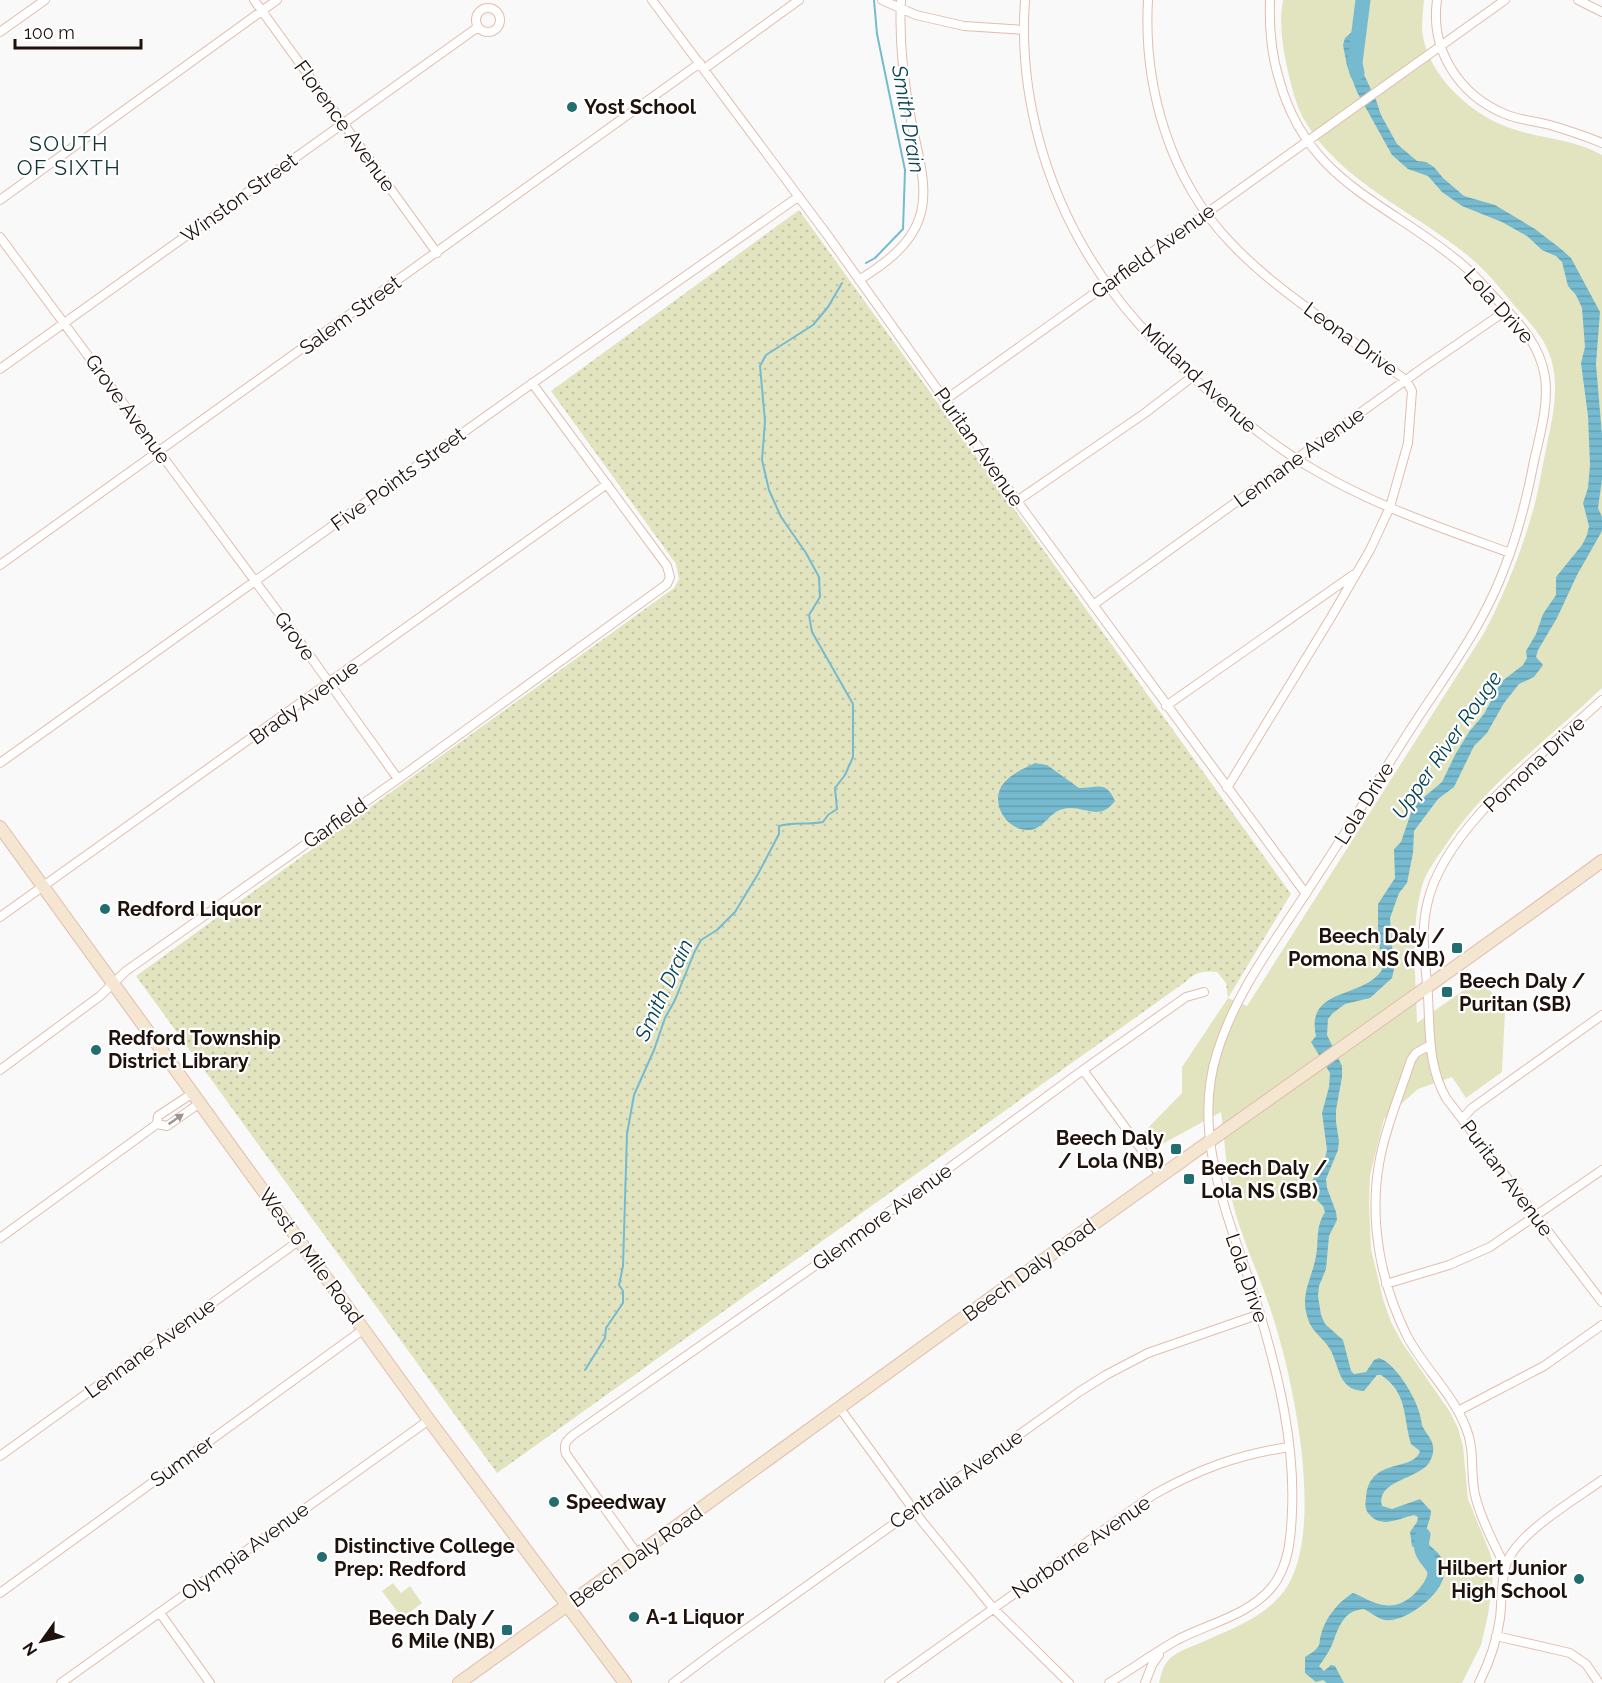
<svg xmlns="http://www.w3.org/2000/svg" width="1602" height="1683" viewBox="0 0 1602 1683" font-family="Raleway,sans-serif">
  <defs>
    <pattern id="grass-dots" width="8" height="8" patternUnits="userSpaceOnUse" patternTransform="scale(1.5)"><rect width="8" height="8" fill="#e2e4c0"/><path d="M2 2h.1M6 6h.1" fill="none" stroke="#c1c3a4" stroke-width="1.8" stroke-linecap="round"/></pattern>
    <pattern id="water-rules" width="6" height="5" patternUnits="userSpaceOnUse" patternTransform="scale(1.5)"><rect width="6" height="5" fill="#76bad0"/><path d="M0 2.5h6" fill="none" stroke="#669fb1"/></pattern>
  </defs>
  <rect width="100%" height="100%" fill="#f9f9f9"/>
  <!-- grass -->
  <path fill="url(#grass-dots)" d="M799,210L1291,894L1228,998L1226,983L1217,972C1201,970 1195,973 1184,983L497,1473L136,976L674,588L679,579L676,564L551,391Z"/>
  <!-- park -->
  <path fill="#e2e4c0" d="M1283,0H1424C1423,12 1421,25 1423,37C1430,75 1467,110 1500,124C1533,139 1570,137 1602,155V688C1548,740 1487,783 1445,846C1437,858 1426,872 1422,886C1410,930 1416,977 1417,1023L1481,978L1505,1011L1502,1072L1466,1098L1452,1077L1418,1089L1384,1119L1370,1175L1369,1202L1371,1249L1383,1299L1391,1322L1403,1344L1450,1412L1458,1428L1463,1446L1468,1499L1490,1553L1494,1568L1488,1615L1481,1645L1462,1683H1159C1161,1676 1162,1668 1167,1662C1173,1653 1188,1648 1198,1644C1230,1629 1269,1617 1288,1585C1325,1523 1292,1371 1269,1305C1259,1275 1245,1246 1236,1215C1226,1183 1226,1146 1221,1112L1155,1148L1144,1132L1182,1093V1067L1228,998L1247,1006L1484,633C1505,593 1522,550 1534,507C1539,488 1542,468 1546,449C1552,420 1560,389 1551,359C1545,337 1528,321 1513,304C1501,289 1488,273 1473,260C1420,214 1344,185 1306,123C1296,107 1291,85 1287,67C1282,45 1279,22 1283,0Z
    M393,1583L401,1593L410,1586L422,1603L402,1618L382,1591Z"/>
  <!-- water -->
  <path fill="url(#water-rules)" d="M1356,0H1367L1366,31L1356,40L1354,46L1358,62L1376,100L1381,115L1397,144L1417,161L1426,162L1434,167L1443,178L1464,196L1495,205L1535,229L1561,249L1571,258L1600,312L1596,364L1602,435V480L1598,508L1602,517V531L1577,575L1557,618L1538,650L1536,657L1543,665L1534,677L1519,684L1504,703L1487,733L1474,746L1454,787L1438,799L1414,831L1413,853L1407,883L1399,893L1390,918L1394,969L1392,978L1370,998L1345,1004L1333,1013L1328,1019L1327,1035L1342,1066V1077L1336,1110V1122L1339,1141L1338,1150L1326,1179L1327,1188L1336,1212L1337,1220L1329,1236L1326,1269L1319,1286L1318,1296L1321,1315L1325,1324L1343,1340L1351,1371L1354,1374L1366,1372L1374,1360L1379,1358C1395,1363 1415,1396 1419,1412C1421,1417 1421,1421 1422,1425C1425,1433 1432,1438 1433,1446C1434,1452 1432,1458 1429,1463C1418,1479 1375,1481 1382,1506L1392,1509L1420,1499L1431,1511C1431,1520 1424,1530 1426,1539C1428,1549 1447,1552 1444,1574C1442,1595 1405,1623 1385,1620C1378,1619 1370,1612 1364,1609C1343,1610 1338,1629 1332,1645C1328,1653 1324,1659 1319,1666L1324,1671L1331,1665L1335,1666L1344,1683H1327L1323,1680L1316,1682L1305,1673V1657C1309,1654 1314,1652 1317,1648C1321,1644 1319,1640 1321,1635C1325,1618 1339,1601 1353,1593C1362,1596 1370,1602 1379,1604C1407,1612 1424,1585 1435,1564C1430,1553 1421,1553 1412,1546L1410,1532L1417,1522L1418,1517L1414,1515C1405,1517 1396,1521 1387,1522C1380,1522 1374,1520 1370,1515C1365,1511 1365,1505 1366,1498C1369,1456 1413,1473 1420,1451L1411,1444C1403,1417 1408,1393 1381,1375H1377L1364,1391C1340,1390 1340,1371 1332,1353C1327,1340 1312,1333 1308,1319C1300,1296 1310,1282 1315,1261C1320,1242 1314,1230 1325,1212L1323,1206L1317,1200L1311,1183L1325,1158L1327,1150L1322,1113L1329,1087L1330,1073L1311,1042L1316,1036C1305,987 1363,999 1382,970L1378,931V904L1395,878L1394,849L1401,842L1412,810L1417,803L1442,782L1455,755L1469,732L1484,714L1501,682L1523,665L1527,658L1526,651L1536,634L1543,614L1556,595V577L1582,545L1587,535L1589,526L1583,503L1588,488L1590,465L1588,416L1581,363L1585,347L1582,308L1576,295L1568,286L1562,262L1556,256L1542,250L1527,236L1502,222L1462,206L1442,192L1428,176L1408,169L1392,155L1357,92L1347,66L1343,45L1345,38L1354,30Z
    M1035,763L1047,765L1079,788C1098,788 1106,780 1115,801C1098,823 1083,804 1063,809C1049,812 1044,829 1029,830C1008,831 991,806 1001,787C1008,775 1023,769 1035,763Z"/>
  <g fill="none" stroke-linecap="round" stroke-linejoin="round">
    <!-- stream -->
    <path stroke="#76bad0" stroke-width="2" d="M866,263L875,258L903,229L905,170L877,34L874,0
      M585,1370L605,1338L606,1328L623,1303V1291L619,1285L623,1266L627,1134L634,1095L654,1050L665,1018L675,1000L694,953L701,940L717,930L735,912L758,874L779,834V826C792,822 808,825 823,822L828,815L837,809L835,788L845,775L853,757V704L812,632L809,615L820,597L819,577L806,553L781,517L769,490L762,460L765,421L760,366L766,355L813,325L828,307L842,283"/>
    <!-- river -->
    <path stroke="#76bad0" stroke-width="15" d="M1357,73L1355,63L1363,0
      M1423,1535C1422,1539 1421,1546 1422,1550C1426,1565 1443,1565 1430,1587"/>
    <defs>
      <path id="street" d="M254,0L437,253
        M652,0L828,236L1017,501L1306,894
        M882,0L916,15L964,26L1024,30
        M1025,0C1018,96 1047,196 1101,275C1131,321 1171,359 1212,394C1246,423 1279,450 1318,472C1378,507 1445,529 1510,553
        M1148,0C1143,87 1170,180 1231,243C1260,274 1295,299 1329,324C1355,343 1380,362 1406,380L1412,391L1408,443L1390,507L1370,550L1330,619L1227,788
        M1437,0C1430,50 1459,95 1505,114C1519,120 1535,121 1550,125C1567,130 1585,136 1602,143
        M1578,0L1602,12
        M476 20a12 12 0 1 1 24 0a12 12 0 1 1-24 0Z
        M0,32L45,0
        M704,69L799,0
        M0,200L277,0
        M0,237L295,635L398,779
        M859,280C883,265 910,246 919,219C931,186 915,147 910,114C903,77 899,38 901,0
        M0,369L478,27
        M945,400L1505,0
        M1017,501L1145,413L1192,377
        M0,565L700,63
        M1093,605L1424,367L1507,310
        M1602,700C1546,752 1443,827 1427,905C1420,935 1426,966 1428,996C1430,1032 1428,1066 1446,1098L1602,1302
        M1166,706L1353,575
        M0,763L520,392L798,197
        M0,917L607,484
        M1430,1045L1416,1053L1411,1060C1400,1094 1385,1129 1379,1164C1369,1222 1381,1284 1407,1336C1424,1368 1453,1394 1466,1428C1475,1449 1470,1472 1475,1495C1481,1519 1494,1544 1505,1566
        M0,1070L100,996L126,971L398,779L667,584L670,577L667,566L532,383
        M1083,1070L1161,1176
        M193,1093L158,1116L157,1124L167,1126L200,1103
        M1462,1119L1472,1108L1602,1015
        M0,1238L157,1124
        M1386,1284L1449,1265L1490,1247L1602,1170
        M839,1407L921,1520L993,1608L1069,1683
        M1458,1411L1544,1366L1602,1325
        M0,1456L300,1240
        M638,1555L566,1454C563,1445 566,1441 573,1435L826,1258L1083,1070L1186,997L1204,992
        M0,1593L364,1329
        M160,1613L210,1683
        M1496,1636L1570,1653L1586,1664L1599,1683
        M61,1683L429,1420
        M673,1683L721,1647L1079,1392L1106,1375L1148,1353L1260,1314
        M889,1683L1153,1495C1199,1469 1237,1455 1289,1447
        M1109,1683C1132,1669 1154,1653 1177,1640C1209,1623 1248,1616 1272,1587C1289,1566 1291,1537 1292,1511C1295,1444 1279,1378 1260,1314C1235,1230 1189,1142 1217,1053C1236,991 1276,940 1310,887C1345,834 1378,780 1412,727C1435,691 1462,655 1482,617C1507,571 1523,518 1533,466C1539,437 1549,407 1545,377C1540,345 1520,324 1499,302C1487,290 1477,277 1464,266C1390,202 1308,185 1279,79C1271,53 1269,27 1270,0
        M1145,1683L1152,1665L1159,1655
        M1479,1683C1489,1663 1497,1640 1500,1618C1502,1601 1501,1584 1505,1568C1512,1536 1576,1499 1602,1480"/>
      <path id="secondary" d="M0,827L429,1420L625,1683
        M459,1683C701,1510 939,1333 1182,1161C1322,1061 1463,963 1602,861"/>
    </defs>
    <!-- street casing -->
    <use href="#street" stroke="#e2bdad" stroke-width="10"/>
    <!-- secondary casing -->
    <use href="#secondary" stroke="#e2bdad" stroke-width="14"/>
    <!-- street -->
    <use href="#street" stroke="#fff" stroke-width="8"/>
    <!-- secondary -->
    <use href="#secondary" stroke="#f5e6d1" stroke-width="12"/>
  </g>
  <!-- one-way arrows -->
  <defs><path id="oneway-solid" d="M-6-.8H1V-3.2L6.5 0L1 3.2V.8H-6Z" transform="scale(1.5)"/></defs>
  <use fill="#9a9492" href="#oneway-solid" transform="translate(176 1119) rotate(-35)"/>
  <!-- markers -->
  <g fill="#216d70" stroke="#fff" stroke-width="2">
    <circle cx="572" cy="107" r="6"/>
    <circle cx="105" cy="909" r="6"/>
    <rect x="1451" y="942" width="12" height="12" rx="3"/>
    <rect x="1441" y="986" width="12" height="12" rx="3"/>
    <circle cx="96" cy="1050" r="6"/>
    <rect x="1170" y="1143" width="12" height="12" rx="3"/>
    <rect x="1183" y="1173" width="12" height="12" rx="3"/>
    <circle cx="554" cy="1502" r="6"/>
    <circle cx="322" cy="1557" r="6"/>
    <circle cx="1579" cy="1579" r="6"/>
    <circle cx="634" cy="1617" r="6"/>
    <rect x="501" y="1624" width="12" height="12" rx="3"/>
  </g>
  <g text-anchor="middle" stroke-width="4.5" stroke-linejoin="round" paint-order="stroke">
    <!-- poi labels -->
    <g font-size="20" font-weight="bold" fill="#1f120c" stroke="#fff" text-anchor="start">
      <text x="584" y="114">Yost School</text>
      <text x="117" y="916">Redford Liquor</text>
      <text x="1445" y="943" text-anchor="end">Beech Daly /<tspan x="1445" dy="23">Pomona NS (NB)</tspan></text>
      <text x="1459" y="988">Beech Daly /<tspan x="1459" dy="23">Puritan (SB)</tspan></text>
      <text x="108" y="1045">Redford Township<tspan x="108" dy="23">District Library</tspan></text>
      <text x="1164" y="1145" text-anchor="end">Beech Daly<tspan x="1164" dy="23">/ Lola (NB)</tspan></text>
      <text x="1201" y="1175">Beech Daly /<tspan x="1201" dy="23">Lola NS (SB)</tspan></text>
      <text x="566" y="1509">Speedway</text>
      <text x="334" y="1553">Distinctive College<tspan x="334" dy="23">Prep: Redford</tspan></text>
      <text x="1567" y="1575" text-anchor="end">Hilbert Junior<tspan x="1567" dy="23">High School</tspan></text>
      <text x="646" y="1624">A-1 Liquor</text>
      <text x="495" y="1625" text-anchor="end">Beech Daly /<tspan x="495" dy="23">6 Mile (NB)</tspan></text>
    </g>
    <!-- street labels -->
    <g font-size="20" fill="#1f120c" stroke="#fff">
      <text transform="translate(345 126) rotate(54)" y="7">Florence Avenue</text>
      <text transform="translate(239 198) rotate(-36)" y="7">Winston Street</text>
      <text transform="translate(1153 251) rotate(-36)" y="7">Garfield Avenue</text>
      <text transform="translate(1499 306) rotate(48)" y="7">Lola Drive</text>
      <text transform="translate(350 315) rotate(-36)" y="7">Salem Street</text>
      <text transform="translate(1351 339) rotate(36)" y="7">Leona Drive</text>
      <text transform="translate(1199 378) rotate(43)" y="7">Midland Avenue</text>
      <text transform="translate(128 409) rotate(54)" y="7">Grove Avenue</text>
      <text transform="translate(979 447) rotate(55)" y="7">Puritan Avenue</text>
      <text transform="translate(1299 457) rotate(-36)" y="7">Lennane Avenue</text>
      <text transform="translate(398 479) rotate(-36)" y="7">Five Points Street</text>
      <text transform="translate(295 636) rotate(54)" y="7">Grove</text>
      <text transform="translate(304 702) rotate(-36)" y="7">Brady Avenue</text>
      <text transform="translate(1534 764) rotate(-43)" y="7">Pomona Drive</text>
      <text transform="translate(1364 803) rotate(-58)" y="7">Lola Drive</text>
      <text transform="translate(335 823) rotate(-35)" y="7">Garfield</text>
      <text transform="translate(1507 1178) rotate(53)" y="7">Puritan Avenue</text>
      <text transform="translate(882 1217) rotate(-36)" y="7">Glenmore Avenue</text>
      <text transform="translate(311 1256) rotate(54)" y="7">West 6 Mile Road</text>
      <text transform="translate(1029 1270) rotate(-36)" y="7">Beech Daly Road</text>
      <text transform="translate(1247 1278) rotate(71)" y="7">Lola Drive</text>
      <text transform="translate(150 1348) rotate(-36)" y="7">Lennane Avenue</text>
      <text transform="translate(182 1461) rotate(-36)" y="7">Sumner</text>
      <text transform="translate(956 1479) rotate(-35)" y="7">Centralia Avenue</text>
      <text transform="translate(1081 1547) rotate(-35)" y="7">Norborne Avenue</text>
      <text transform="translate(245 1551) rotate(-36)" y="7">Olympia Avenue</text>
      <text transform="translate(636 1556) rotate(-36)" y="7">Beech Daly Road</text>
    </g>
    <!-- water labels -->
    <g font-size="21" font-style="italic" fill="#044353" stroke="#fff">
      <text transform="translate(908 119) rotate(80)" y="7">Smith Drain</text>
      <text transform="translate(1447 745) rotate(-55)" y="7">Upper River Rouge</text>
      <text transform="translate(664 990) rotate(-65)" y="7">Smith Drain</text>
    </g>
    <!-- neighbourhood labels -->
    <g font-size="21" letter-spacing="1.5" fill="#113436" stroke="#fff">
      <text x="69" y="151">SOUTH<tspan x="69" dy="24">OF SIXTH</tspan></text>
    </g>
  </g>
  <!-- north arrow -->
  <g transform="translate(42 1641) rotate(236)" stroke="#ffffff" stroke-width="4.5" paint-order="stroke">
  <path d="M0-4.5L10 22L0 15L-10 22Z" fill="#1f120c"/>
  <text y="-9" font-size="16" font-weight="bold" text-anchor="middle" fill="#1f120c">N</text>
  </g>
  <!-- scale -->
  <path d="M15 39v9h126v-9" fill="none" stroke="#1f120c" stroke-width="3"/>
  <text x="24" y="39" font-size="18" fill="#1f120c" stroke="#ffffff" stroke-width="4.5" paint-order="stroke">100 m</text>
</svg>
